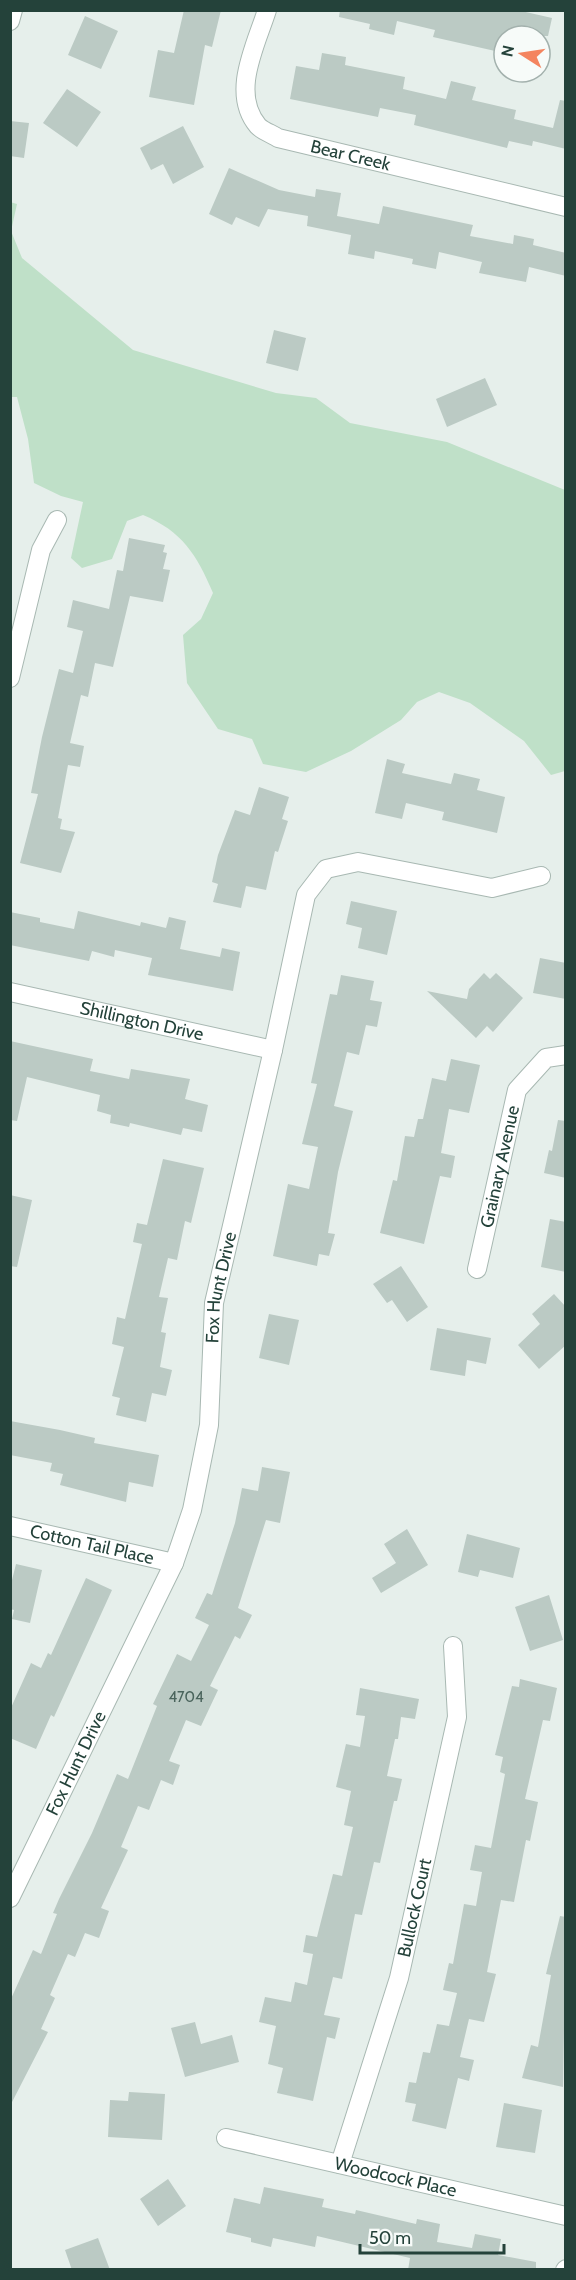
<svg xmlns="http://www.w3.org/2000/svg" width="576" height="2280" viewBox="0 0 576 2280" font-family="Cabin,sans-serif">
  <rect width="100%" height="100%" fill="#e6efeb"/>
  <!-- green -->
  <path fill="#bfe0c8" d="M10,202L17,204L11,231L22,258L133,350L276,393L316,398L350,423L447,442L565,490V771L551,775L524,741L470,703L439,692L417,702L401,720L351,751L306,772L263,764L252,739L218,729L187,683L183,635L201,619L213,593C197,555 182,531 143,515L127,521L112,559L82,568L71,558L83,502L61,496L34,483L28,439L17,397H11Z"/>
  <!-- building -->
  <path fill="#bbcac4" d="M184,10H221L212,47L205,45L194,105L149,97L158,50L174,53Z
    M340,10H517L552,18L548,36H504V53L433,37L435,30L397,21L394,35L369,29L370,24L339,17Z
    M85,16L118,31L101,69L68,55Z
    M322,53L346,57L345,65L405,77L403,89L446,99L451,81L476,87L472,100L516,110L514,119L553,128L560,100L566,101V149L533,141L532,146L509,141L507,148L414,125L416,115L380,108L378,117L290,99L296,66L319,70Z
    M67,89L101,112L77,147L43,123Z
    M10,121L29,123L24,158L10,156Z
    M183,126L204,167L173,184L163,164L151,170L140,148Z
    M229,168L279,190L315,197L316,189L341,193L337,216L379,224L383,206L473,225L470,236L513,244L514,235L534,239L533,245L566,253V276L529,267L526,282L479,273L482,262L439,252L436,269L412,264L413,259L375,251L374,259L348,254L351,235L307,226L308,216L268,209L259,227L236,217L232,225L209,214Z
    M274,330L306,338L298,371L266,363Z
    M485,378L497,405L447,427L436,399Z
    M129,538L165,545L163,552L167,553L163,569L170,570L163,602L130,596L113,667L95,663L88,697L81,695L70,743L84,746L80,767L68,765L58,818L62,819L60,829L75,832L61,873L20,863L38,794L31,793L42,737L59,669L73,673L83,631L67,627L73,600L109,609L117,570L123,571Z
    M387,759L405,764L402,773L451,784L454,773L480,779L477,790L505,797L497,833L442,820L444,812L406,803L402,819L375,813Z
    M259,787L289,797L282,819L288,821L278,852L275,851L266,890L246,886L241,908L213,902L218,884L212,882L218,855L235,810L250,815Z
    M351,901L397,911L387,955L358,948L362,928L346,924Z
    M78,911L140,926L141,922L166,928L169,917L186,921L180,949L220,957L222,948L240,952L233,991L148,975L152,958L115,950L114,957L92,951L89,961L10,945V912L40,918V922L74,929Z
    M540,958L566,963V999L533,993Z
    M484,973L490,979L496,973L523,998L493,1032L487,1026L476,1038L427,991L467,999L469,989Z
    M341,975L374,981L370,1000L382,1002L377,1027L366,1025L359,1055L347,1052L334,1106L353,1111L338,1172L328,1233L335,1234L329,1256L319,1254L317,1266L273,1256L288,1184L309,1189L318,1147L302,1144L317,1084L311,1083L330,994L337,995Z
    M10,1041L93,1059L90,1071L129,1079L131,1069L190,1079L185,1099L208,1105L202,1132L183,1128L181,1135L130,1123L129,1127L110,1123L111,1115L97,1111L100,1095L27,1077L17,1121L10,1120Z
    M451,1059L480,1065L469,1113L449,1109L441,1153L455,1156L451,1178L440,1176L424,1244L380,1233L393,1180L397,1181L405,1136L414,1137L418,1119H423L432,1078L446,1081Z
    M558,1120L566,1121V1178L544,1173L549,1150L552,1151Z
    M163,1159L204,1168L191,1223L185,1221L177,1260L168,1258L159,1297L168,1298L161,1332L166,1333L160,1367L172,1370L166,1396L152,1393L146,1422L116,1415L120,1398L112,1396L124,1347L112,1344L117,1317L125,1319L142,1244L133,1242L137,1223L147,1225Z
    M10,1195L32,1200L17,1267L10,1266Z
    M550,1219L566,1222V1272L541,1267Z
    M401,1266L428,1307L407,1322L392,1300L387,1303L373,1284Z
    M554,1294L566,1307V1345L539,1369L518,1345L540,1324L532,1314Z
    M269,1314L299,1320L289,1365L259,1358Z
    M437,1328L491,1338L486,1364L467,1360L465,1376L430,1370Z
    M10,1421L60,1430L95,1438L94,1443L159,1455L153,1487L129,1482L126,1502L60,1485L63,1474L50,1471L52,1463L10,1455Z
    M262,1467L290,1472L280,1523L266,1520L238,1608L252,1615L240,1639L235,1636L210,1686L218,1690L201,1726L186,1720L169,1761L180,1765L173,1785L161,1780L149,1810L138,1806L121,1847L128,1850L101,1908L109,1911L99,1938L85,1933L75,1957L68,1954L50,1995L55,1998L41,2029L48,2032L10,2106V2001L33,1950L41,1954L57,1914L53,1913L59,1899L92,1833L117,1774L128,1779L157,1706L153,1704L177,1654L191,1661L209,1625L195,1618L207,1593L212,1595L235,1523L242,1488L258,1491Z
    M407,1529L428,1565L381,1593L372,1578L396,1563L384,1544Z
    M467,1534L520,1548L513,1578L480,1570L478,1577L458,1572Z
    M16,1564L42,1570L30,1623L12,1619L14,1610L10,1609V1588Z
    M86,1578L112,1590L54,1717L51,1715L36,1749L10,1738V1710L31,1663L41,1668L48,1653L51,1655Z
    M549,1595L563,1640L530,1651L515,1607Z
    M520,1679L557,1688L550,1721L543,1720L525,1799L538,1802L530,1841L526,1840L514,1902L501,1900L487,1972L496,1974L484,2022L469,2019L460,2057L474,2060L469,2081L458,2078L446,2129L412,2121L416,2104L405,2102L409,2082L416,2083L423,2052L430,2053L437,2024L449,2026L457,1993L443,1990L449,1963L453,1964L464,1904L476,1906L482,1872L470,1870L475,1845L491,1848L505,1774L500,1772L503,1757L495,1755L512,1686L519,1687Z
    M360,1688L419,1699L415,1719L401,1717L398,1739H395L387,1776L402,1779L397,1801H394L380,1863L374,1862L362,1915L355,1914L342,1979L333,1977L324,2015L340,2018L335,2039L327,2037L313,2101L277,2093L283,2068L268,2064L276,2026L259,2022L265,1997L291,2002L295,1982L307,1985L313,1954L303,1952L306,1935L317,1937L333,1874L342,1876L353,1827L344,1825L351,1791L336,1787L346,1744L360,1747L365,1716L356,1715Z
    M560,1916L566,1917L563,2087L522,2078L531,2045L538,2047L551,1975L546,1974Z
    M195,2022L201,2044L232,2035L239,2062L185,2077L171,2028Z
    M129,2092L165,2094L162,2140L108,2137L110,2100L128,2101Z
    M504,2103L542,2110L535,2153L496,2147Z
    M168,2179L186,2206L158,2226L140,2199Z
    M264,2187L324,2199L322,2207L355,2214L356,2210L416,2224L417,2219L440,2224L437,2242L472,2248L475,2234L501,2239L498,2255L536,2262V2270H408L410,2258L317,2236L315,2247L273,2238L271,2247L251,2242V2238L226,2232L234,2198L260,2204Z
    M98,2238L110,2270H72L65,2250Z"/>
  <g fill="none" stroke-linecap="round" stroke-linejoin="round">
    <defs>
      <g id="minor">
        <path id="s1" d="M267,10C256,45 230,93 258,126C263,131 272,134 278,138L566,207"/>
        <path d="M10,21L13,10"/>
        <path d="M10,678L41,550L57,520"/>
        <path id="s2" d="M10,992L273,1050"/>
        <path id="s3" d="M477,1269L517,1090L546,1058L566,1055"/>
        <path id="s4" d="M10,1526L174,1563"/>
        <path id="s5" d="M10,1898L174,1563L192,1510L209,1425L214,1303L273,1050L306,895L326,869L358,862L492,888L541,876"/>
        <path id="s6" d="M226,2138L566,2216"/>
        <path id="s7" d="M340,2164L399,1978L457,1717L453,1646"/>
        <path d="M565,2270L566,2269"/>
      </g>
    </defs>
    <!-- minor casing -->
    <use href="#minor" stroke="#a8b8b2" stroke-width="20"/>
    <!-- minor -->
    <use href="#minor" stroke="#fff" stroke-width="18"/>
  </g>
  <g text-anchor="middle" stroke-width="6" stroke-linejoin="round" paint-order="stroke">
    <!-- number labels -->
    <g font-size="15" fill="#4a645c">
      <text x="186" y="1702">4704</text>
    </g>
    <!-- street labels -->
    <g font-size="18" fill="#24423a" stroke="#f7fbf9">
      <text dy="6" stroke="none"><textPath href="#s1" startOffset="220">Bear Creek</textPath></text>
      <text dy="6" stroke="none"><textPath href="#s2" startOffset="135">Shillington Drive</textPath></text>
      <text dy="6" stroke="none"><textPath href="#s3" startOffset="105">Grainary Avenue</textPath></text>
      <text dy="6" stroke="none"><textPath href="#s5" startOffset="654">Fox Hunt Drive</textPath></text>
      <text dy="6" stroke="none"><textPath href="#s4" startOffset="84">Cotton Tail Place</textPath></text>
      <text dy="6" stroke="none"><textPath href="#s5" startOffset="150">Fox Hunt Drive</textPath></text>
      <text dy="6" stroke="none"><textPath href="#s7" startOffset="267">Bullock Court</textPath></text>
      <text dy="6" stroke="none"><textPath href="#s6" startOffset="174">Woodcock Place</textPath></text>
    </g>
  </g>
  <!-- border -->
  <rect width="576" height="2280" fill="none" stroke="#24423a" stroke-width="24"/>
  <!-- north arrow -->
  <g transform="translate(522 54) rotate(282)"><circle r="28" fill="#f7fbf9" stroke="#a3b1ad" stroke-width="1.5"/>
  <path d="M0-4.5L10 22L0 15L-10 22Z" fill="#f4845f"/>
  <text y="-9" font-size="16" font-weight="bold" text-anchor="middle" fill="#24423a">N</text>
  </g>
  <!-- scale -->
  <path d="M360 2244v9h144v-9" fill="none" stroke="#24423a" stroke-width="3"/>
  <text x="369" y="2244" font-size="18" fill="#24423a" stroke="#f7fbf9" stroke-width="4.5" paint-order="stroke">50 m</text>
</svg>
